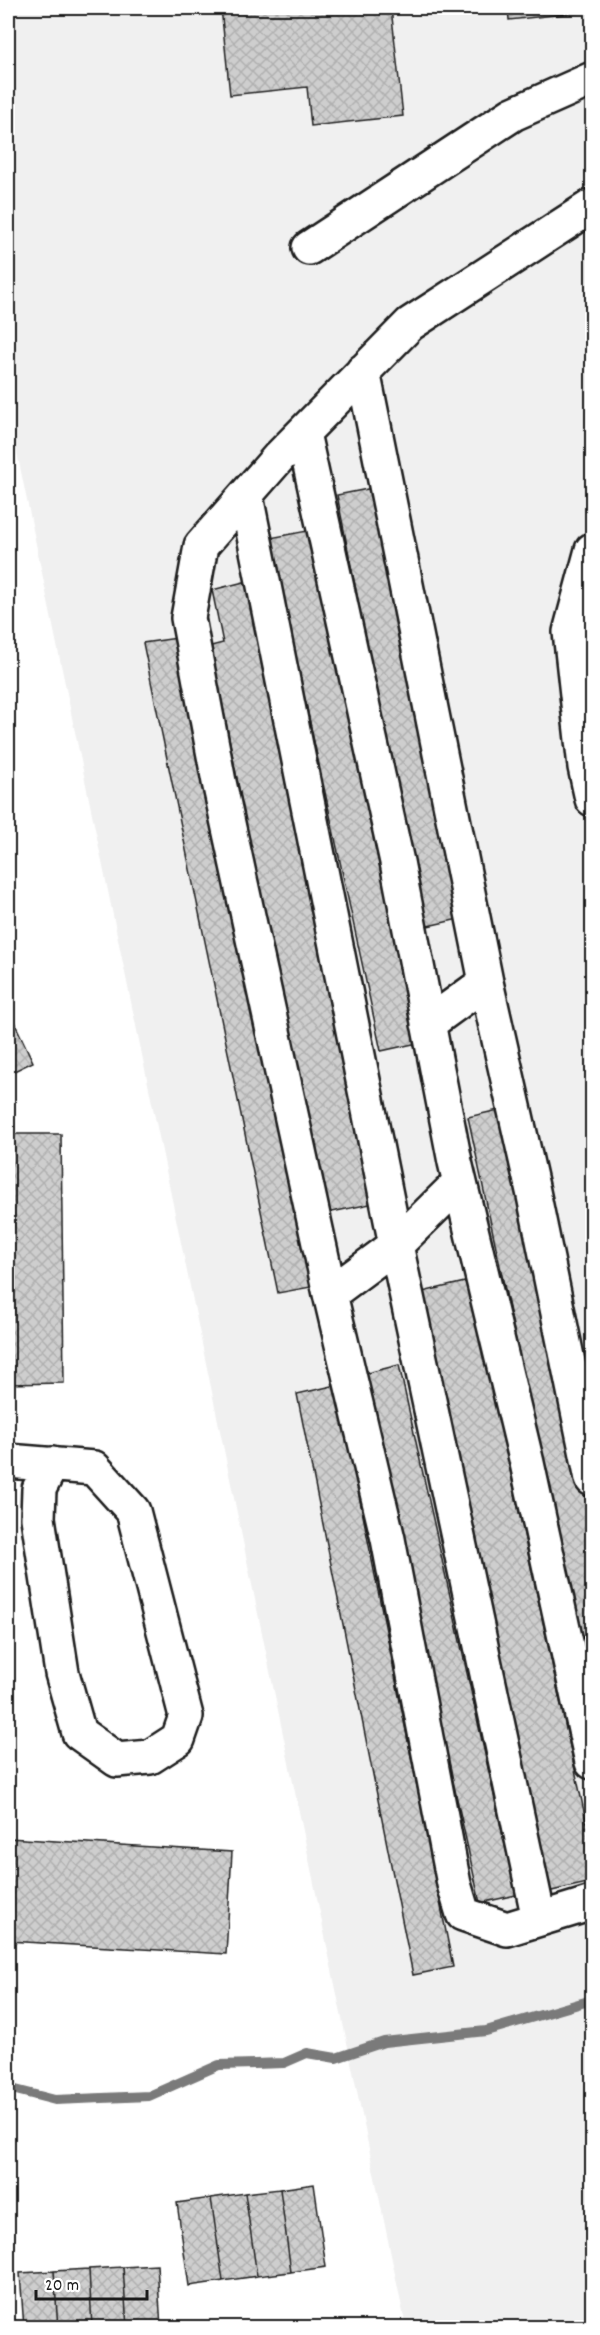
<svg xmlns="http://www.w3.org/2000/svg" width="600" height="2335" viewBox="0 0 600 2335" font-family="Dekko,sans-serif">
  <defs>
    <pattern id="building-cross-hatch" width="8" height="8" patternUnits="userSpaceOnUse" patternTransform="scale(1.5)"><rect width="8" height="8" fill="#cecece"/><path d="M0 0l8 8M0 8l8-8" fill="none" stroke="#b0b0b0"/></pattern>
  </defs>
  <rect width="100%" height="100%" fill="#fff"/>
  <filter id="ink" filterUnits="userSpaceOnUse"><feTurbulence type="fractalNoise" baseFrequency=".0167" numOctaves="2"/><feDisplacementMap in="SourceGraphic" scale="12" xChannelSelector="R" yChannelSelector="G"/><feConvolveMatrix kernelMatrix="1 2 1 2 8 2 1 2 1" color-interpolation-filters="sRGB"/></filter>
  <g filter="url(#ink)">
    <!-- built -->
    <path fill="#f0f0f0" d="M8,8H592V2327H406L8,409Z"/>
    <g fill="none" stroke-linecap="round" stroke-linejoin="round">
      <!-- stream -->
      <path stroke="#7a7a7a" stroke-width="10" d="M8,2088L55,2100L149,2096L219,2065L284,2063L307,2053L336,2058L384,2042L486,2031L592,2000"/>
    </g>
    <!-- building -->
    <path fill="url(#building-cross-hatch)" stroke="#1c1c1c" stroke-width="1.5" d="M221,8H391L403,116L311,126L307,87L230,95Z
      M508,8H592V11L509,20Z
      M373,488L459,919L423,927L337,495Z
      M307,531L418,1043L381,1051L270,538Z
      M252,580L375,1203L322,1214L211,646L223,643L212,590Z
      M177,638L311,1287L278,1293L143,643Z
      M8,1009L33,1062L8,1074Z
      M503,1109L592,1526V1694L468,1117Z
      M8,1134H61L64,1383L8,1384Z
      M469,1281L592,1848V1882L547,1892L418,1293Z
      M399,1365L516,1895L480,1903L363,1374Z
      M337,1385L453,1967L413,1975L297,1394Z
      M8,1838L232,1852L226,1954L8,1941Z
      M314,2184L326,2267L291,2272L280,2189Z
      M280,2189L291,2272L257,2276L245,2193Z
      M245,2193L257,2276L223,2281L211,2198Z
      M211,2198L223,2281L189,2286L177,2203Z
      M157,2265L161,2328H127L123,2267Z
      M123,2267L127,2328H92L89,2269Z
      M89,2269L92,2328H58L54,2271Z
      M54,2271L58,2328H24L20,2273Z"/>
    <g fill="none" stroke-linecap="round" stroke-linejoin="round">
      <defs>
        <path id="minor" d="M592,206L410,324L279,457L201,546L188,618L219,782L330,1294L388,1539L454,1884L463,1914L507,1929L592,1903
          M309,248L513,114L592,79
          M363,371L486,982L533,1191L592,1479
          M303,433L397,862L455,1162L527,1463L592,1762
          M246,496L396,1245L539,1919
          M592,550L570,632L585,767L592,799
          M428,1024L486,982
          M330,1294L396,1245L459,1183
          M8,1461L94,1468L133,1511L186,1716L178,1739L150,1757L117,1760L79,1733L62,1673L38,1518L39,1489L52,1464"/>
      </defs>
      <!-- minor casing -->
      <use href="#minor" stroke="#1c1c1c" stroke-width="38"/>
      <!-- minor -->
      <use href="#minor" stroke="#fff" stroke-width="33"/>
    </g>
  </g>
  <!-- margin -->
  <rect width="600" height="2335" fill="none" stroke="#fff" stroke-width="30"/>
  <rect x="15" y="15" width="570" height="2305" fill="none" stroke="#1c1c1c" stroke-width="2" filter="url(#ink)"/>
  <!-- scale -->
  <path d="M36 2290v9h111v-9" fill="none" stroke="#1c1c1c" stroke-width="3"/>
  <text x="45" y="2290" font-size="18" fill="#1c1c1c" stroke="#ffffff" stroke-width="4.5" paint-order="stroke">20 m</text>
</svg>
